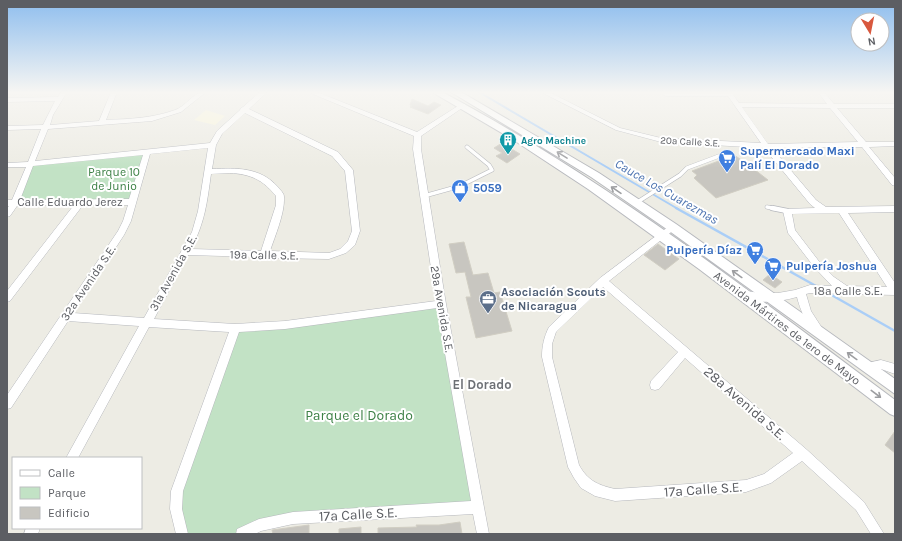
<svg xmlns="http://www.w3.org/2000/svg" width="902" height="541" viewBox="0 0 902 541" font-family="Karla,sans-serif">
  <rect width="100%" height="100%" fill="#edece4"/>
  <!-- commercial -->
  <path fill="#faf6db" d="M206,110L225,116L215,125L194,120Z"/>
  <!-- green -->
  <path fill="#c2e2c5" d="M147,153L132,202L15,203L30,164Z
    M441,304L478,507L294,518L242,534H182L176,509L235,328Z"/>
  <g fill="none" stroke-linecap="round" stroke-linejoin="round">
    <!-- stream-far1 -->
    <path stroke="#aacef7" stroke-width="2" d="M479,92L678,209"/>
    <!-- stream -->
    <path stroke="#aacef7" stroke-width="2.5" d="M676,208L816,286
      M828,293L895,331"/>
  </g>
  <!-- building -->
  <path fill="#c8c6c0" stroke="#d1cec3" d="M412,99L428,106L434,102L441,105L428,114L410,107L412,106L410,105Z
    M505,141L513,146L510,148L520,154L507,163L496,156L502,153L494,148Z
    M727,150L750,166L768,180L716,198L694,178L697,175L692,171L724,159L720,153Z
    M464,242L473,275L488,273L494,293L500,292L512,331L476,338L466,297H471L465,272L456,273L449,244Z
    M658,244L679,259L665,270L644,255Z
    M770,274L782,282L775,288L763,280Z
    M895,431V453L885,445Z
    M460,522L462,534H378V528L417,527L416,525H439Z
    M309,525V534H273L272,530Z
    M361,527V534H339V529Z"/>
  <g fill="none" stroke-linecap="round" stroke-linejoin="round">
    <defs>
      <path id="service-far1" d="M424,196L460,186L492,170L489,165L467,147
        M636,203L680,175L687,168L719,156
        M767,207L777,209"/>
      <path id="service" d="M772,208L787,211"/>
      <path id="minor" d="M61,92H67L53,115L50,125L99,121L111,92H117L106,120C130,119 153,118 175,110C187,106 192,92 206,92L181,112L152,121L48,129L35,161L210,143L217,131L240,110L241,108L243,107L260,92H267L249,109L338,152L353,170L360,231L355,245L346,253L329,259L267,258L264,259L260,257L188,255L154,319L235,324L285,321L436,301L413,149L414,136L308,92H317L417,132L461,104H465V106L421,136V149L446,304L489,534H477L473,514L293,524L261,531L255,534H236L237,529L259,519L293,512L471,501L437,308L285,329L239,332L183,491L182,509L188,534H176L170,509L171,491L229,332L149,327L78,458H66L139,326L68,321L11,408L7,409V395L118,231L123,221L128,205H83L10,301L7,302V291L74,205L17,206L10,216L7,217V208L9,206H7V200H12L26,167H7V163L28,162L41,129L7,130V126L43,125L55,101L7,102V98L58,97ZM245,113L332,156L345,171L352,231L348,241L340,249L329,253L270,251C275,236 285,213 284,197C284,193 281,191 278,187C260,167 237,168 212,169L216,145L222,134ZM208,148L198,211L192,232L144,318L73,313L124,235L131,221L150,154ZM143,155L129,199L20,200L33,166ZM230,173C251,174 263,180 276,196V205L261,251L191,249C205,222 207,203 211,174Z
        M541,92H549L620,128L661,138L761,143L728,96H666L658,92H731L739,103L827,104L818,92H824L834,104H895V108H837L866,142H895V146L869,147L895,178V186L892,185L862,147L772,148L816,200L826,207L895,206V212L848,213L895,283V295L810,293L806,294L811,311L822,328L820,331C809,335 799,306 797,297C779,302 759,304 742,298L740,295L742,292L745,291L761,293H778L795,290L810,285L832,286L815,268L788,233L783,211L784,209L815,208L810,204L764,148L661,142L616,130ZM742,107L830,108L858,142L768,144ZM839,213L887,287L847,286L834,277L821,264L795,230L792,214Z
        M672,224L675,225L676,227L675,229L609,281L806,449L864,502L884,534H871L856,510L802,461L771,483L746,492L615,501L595,496L581,488L574,478L568,467L542,357C542,346 544,337 549,327L600,278ZM603,287L678,352L651,381L650,385L651,389L655,390L659,389L685,358L793,453L764,474L746,480L615,489C598,485 588,481 579,465L552,357V344L556,332Z
        M881,360L895,364V374L881,369L867,372L863,370L862,367L863,364Z
        M26,528H40L38,534H24Z"/>
      <path id="secondary" d="M432,92H442C604,178 749,291 895,400V416L890,414L699,269L588,189L512,139Z
        M451,92H461L599,173L676,224L895,379V394L668,230L591,177Z"/>
    </defs>
    <!-- service-far1 casing -->
    <use href="#service-far1" stroke="#b6b8bd" stroke-width="4.5"/>
    <!-- service casing -->
    <use href="#service" stroke="#b6b8bd" stroke-width="6"/>
    <!-- minor casing -->
    <use href="#minor" stroke="#b6b8bd" stroke-width="1"/>
    <!-- secondary casing -->
    <use href="#secondary" stroke="#b7b9be" stroke-width="2"/>
    <!-- service-far1 -->
    <use href="#service-far1" stroke="#fff" stroke-width="3.5"/>
    <!-- service -->
    <use href="#service" stroke="#fff" stroke-width="4.5"/>
    <!-- minor -->
    <use href="#minor" fill="#fff" fill-rule="evenodd"/>
    <!-- secondary -->
    <use href="#secondary" fill="#fff" fill-rule="evenodd"/>
  </g>
  <!-- one-way arrows -->
  <defs><path id="oneway-shaft" d="M-6 0H5M1.5-3L5.5 0L1.5 3" fill="none" stroke-width="1.6" stroke-linecap="round" stroke-linejoin="round"/></defs>
  <g stroke="#9d9ea1">
    <use href="#oneway-shaft" transform="translate(562 155) rotate(-148)"/>
    <use href="#oneway-shaft" transform="translate(616 190) rotate(-146)"/>
    <use href="#oneway-shaft" transform="translate(737 274) rotate(-144)"/>
    <use href="#oneway-shaft" transform="translate(852 356) rotate(-144)"/>
    <use href="#oneway-shaft" transform="translate(876 394) rotate(37)"/>
  </g>
  <!-- sky -->
  <linearGradient id="sky" x2="0" y2="1"><stop stop-color="#8fbeee"/><stop offset="0.55" stop-color="#f7f6f3"/><stop offset="1" stop-color="#f7f6f3" stop-opacity="0"/></linearGradient>
  <rect width="902" height="168" fill="url(#sky)"/>
  <!-- icons -->
  <defs>
    <symbol id="building-pin" viewBox="-11 -11 22 30"><path d="M0 17L-7.5 6A9.5 9.5 0 1 1 7.5 6Z" fill="#0f9aa8" stroke="#fff"/><path d="M-4-6H4V6H1V3H-1V6H-4ZM-2.5-4.3h1.7v1.8h-1.7ZM.8-4.3h1.7v1.8H.8ZM-2.5-1h1.7V.8h-1.7ZM.8-1h1.7V.8H.8Z" fill="#fff"/></symbol>
    <symbol id="supermarket-pin" viewBox="-11 -11 22 30"><path d="M0 17L-7.5 6A9.5 9.5 0 1 1 7.5 6Z" fill="#3f7fe0" stroke="#fff"/><path d="M-6-5.5h2.5l.6 2H6L4.5 2H-2.5L-4.4-4H-6ZM-1.5 3.2a1.3 1.3 0 1 0 .1 0ZM3 3.2a1.3 1.3 0 1 0 .1 0Z" fill="#fff"/></symbol>
    <symbol id="shop-pin" viewBox="-11 -11 22 30"><path d="M0 17L-7.5 6A9.5 9.5 0 1 1 7.5 6Z" fill="#3f7fe0" stroke="#fff"/><path d="M-5-2.5h2.3a2.7 3.5 0 0 1 5.4 0H5L5.5 6h-11ZM-1.5-2.5h3a1.5 2.3 0 0 0-3 0Z" fill="#fff"/></symbol>
    <symbol id="office-pin" viewBox="-11 -11 22 30"><path d="M0 17L-7.5 6A9.5 9.5 0 1 1 7.5 6Z" fill="#5c6f8a" stroke="#fff"/><path d="M-6-3h4V-5.5h4V-3h4V5H-6ZM-1-4.5V-3h2v-1.5ZM-6 0V1H6V0Z" fill="#fff"/></symbol>
  </defs>
  <g fill-rule="evenodd">
    <use href="#building-pin" x="498" y="130" width="20" height="27"/>
    <use href="#supermarket-pin" x="717" y="148" width="20" height="27"/>
    <use href="#shop-pin" x="450" y="178" width="20" height="27"/>
    <use href="#supermarket-pin" x="745" y="240" width="20" height="27"/>
    <use href="#supermarket-pin" x="763" y="256" width="20" height="27"/>
    <use href="#office-pin" x="478" y="289" width="20" height="27"/>
  </g>
  <g text-anchor="middle" stroke-width="4" stroke-linejoin="round" paint-order="stroke">
    <!-- far-culture labels -->
    <g font-size="10" font-weight="bold" fill="#0d838f" stroke="#fff" text-anchor="start">
      <text x="521" y="144">Agro Machine</text>
    </g>
    <!-- far-street labels -->
    <g font-size="10" fill="#5c5e63" stroke="#fff">
      <text transform="translate(690 141) rotate(3)" y="4">20a Calle S.E.</text>
    </g>
    <!-- shop labels -->
    <g font-size="12" font-weight="bold" fill="#366cbe" stroke="#fff" text-anchor="start">
      <text x="740" y="155">Supermercado Maxi<tspan x="740" dy="14">Palí El Dorado</tspan></text>
      <text x="473" y="192">5059</text>
      <text x="742" y="254" text-anchor="end">Pulpería Díaz</text>
      <text x="786" y="270">Pulpería Joshua</text>
    </g>
    <!-- park labels -->
    <g font-size="12" fill="#3d8146" stroke="#fff">
      <text x="114" y="176">Parque 10<tspan x="114" dy="14">de Junio</tspan></text>
    </g>
    <!-- street labels -->
    <g font-size="12" fill="#5c5e63" stroke="#fff">
      <text x="70" y="206">Calle Eduardo Jerez</text>
      <text transform="translate(264 255) rotate(1)" y="4">19a Calle S.E.</text>
      <text transform="translate(173 273) rotate(-61)" y="4">31a Avenida S.E.</text>
      <text transform="translate(88 283) rotate(-56)" y="4">32a Avenida S.E.</text>
      <text x="848" y="295">18a Calle S.E.</text>
      <text transform="translate(442 309) rotate(80)" y="4">29a Avenida S.E.</text>
      <text transform="translate(787 328) rotate(37)" y="4">Avenida Mártires de 1ero de Mayo</text>
    </g>
    <!-- service labels -->
    <g font-size="12" font-weight="bold" fill="#4e5e75" stroke="#fff" text-anchor="start">
      <text x="501" y="296">Asociación Scouts<tspan x="501" dy="14">de Nicaragua</tspan></text>
    </g>
    <!-- water labels -->
    <g font-size="13" font-style="italic" fill="#4c73b0" stroke="#fff">
      <text transform="translate(667 191) rotate(30)" y="5">Cauce Los Cuarezmas</text>
    </g>
    <!-- neighbourhood labels -->
    <g font-size="13" font-weight="bold" fill="#6d7075" stroke="#fff">
      <text x="482" y="389">El Dorado</text>
    </g>
    <!-- near-street labels -->
    <g font-size="14" fill="#5c5e63" stroke="#fff">
      <text transform="translate(745 403) rotate(41)" y="5">28a Avenida S.E.</text>
      <text transform="translate(703 489) rotate(-4)" y="5">17a Calle S.E.</text>
      <text transform="translate(358 514) rotate(-3)" y="5">17a Calle S.E.</text>
    </g>
    <!-- near-park labels -->
    <g font-size="14" fill="#3d8146" stroke="#fff">
      <text x="359" y="420">Parque el Dorado</text>
    </g>
  </g>
  <!-- border -->
  <rect width="902" height="541" fill="none" stroke="#5c5e63" stroke-width="16"/>
  <!-- legend -->
  <rect x="12" y="457" width="130" height="72" fill="#ffffff" stroke="#bebfc1"/>
  <rect x="20" y="470" width="20" height="6" fill="#ffffff" stroke="#bebfc1"/>
  <text x="48" y="477" font-size="12" fill="#5c5e63">Calle</text>
  <rect x="20" y="487" width="20" height="12" fill="#c2e2c5" stroke="#bebfc1"/>
  <text x="48" y="497" font-size="12" fill="#5c5e63">Parque</text>
  <rect x="20" y="507" width="20" height="12" fill="#c8c6c0" stroke="#bebfc1"/>
  <text x="48" y="517" font-size="12" fill="#5c5e63">Edificio</text>
  <!-- north arrow -->
  <g transform="translate(870 32) rotate(170)"><circle r="19" fill="#ffffff" stroke="#bebfc1"/>
  <path d="M0-3L7 15L0 10L-7 15Z" fill="#d8583e"/>
  <text y="-6" font-size="11" font-weight="bold" text-anchor="middle" fill="#5c5e63">N</text>
  </g>
</svg>
